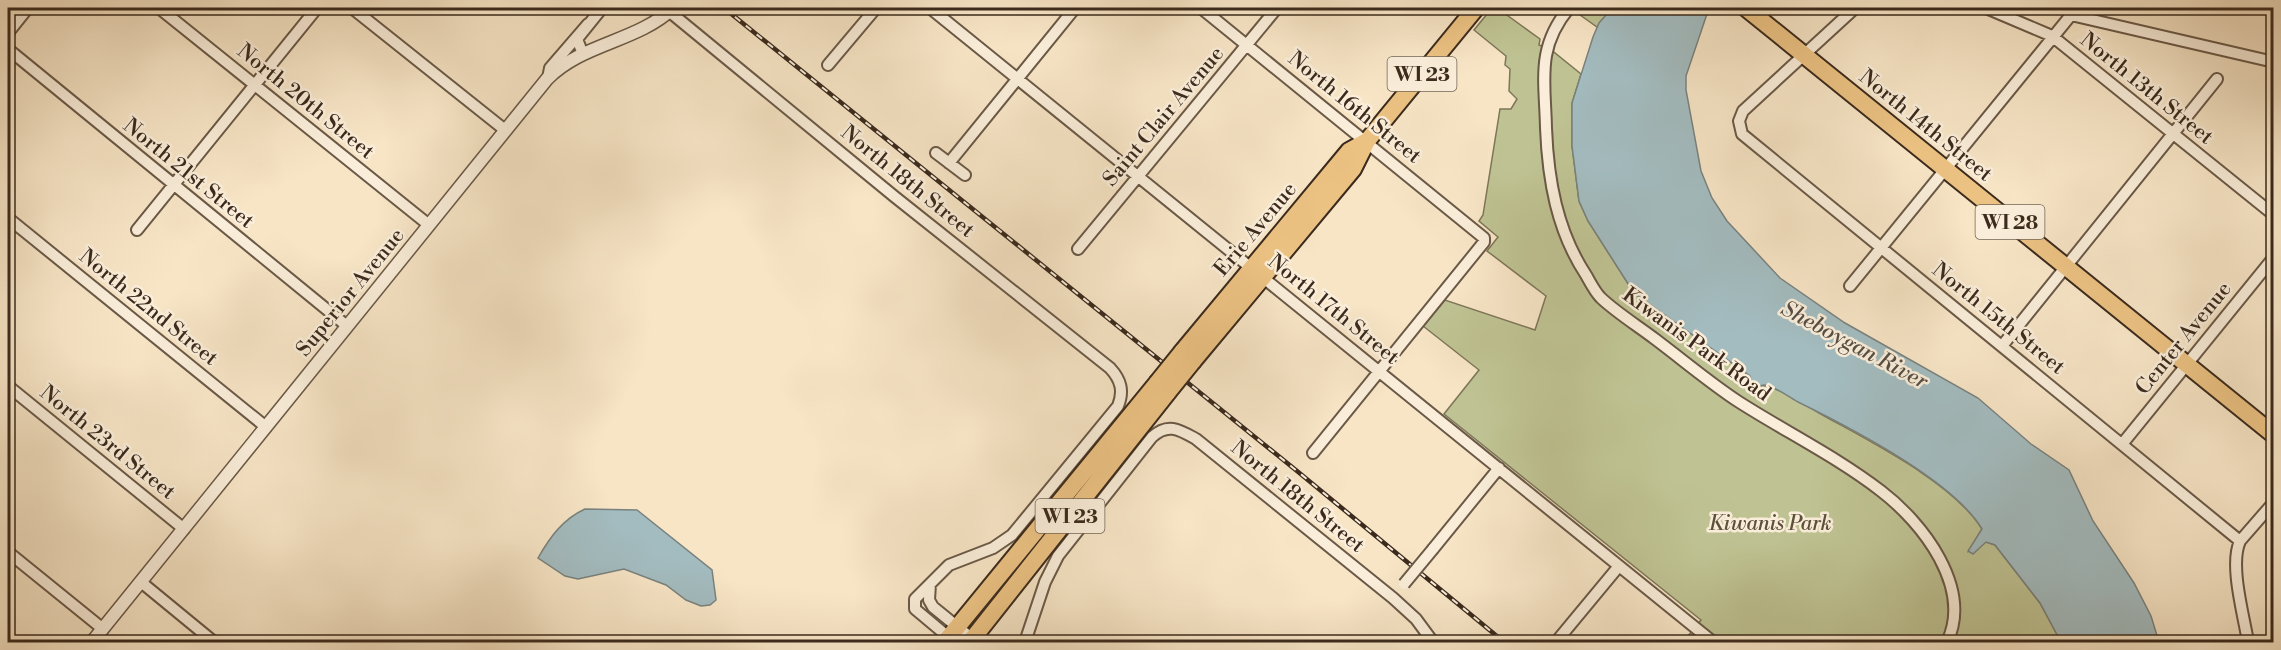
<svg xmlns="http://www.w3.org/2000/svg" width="2281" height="650" viewBox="0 0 2281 650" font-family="'Libre Bodoni',serif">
  <rect width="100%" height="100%" fill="#f7e5c6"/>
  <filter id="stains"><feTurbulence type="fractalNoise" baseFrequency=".00333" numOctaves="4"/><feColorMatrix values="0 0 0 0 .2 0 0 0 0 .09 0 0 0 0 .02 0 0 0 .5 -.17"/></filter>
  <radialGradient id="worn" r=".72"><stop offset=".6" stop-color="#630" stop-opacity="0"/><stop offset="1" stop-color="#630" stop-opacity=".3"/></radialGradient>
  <!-- green -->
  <path fill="#bfc393" stroke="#7d7658" stroke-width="1.5" d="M1492,8H1497L1540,39L1539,45L1550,49L1581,74L1572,103V146L1579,201L1588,221L1634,293L1750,376L1753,388C1757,387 1762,385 1766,386C1784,390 1803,404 1819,413C1867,440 1953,482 1982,529L1969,551L1986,542L1995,545L2040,603L2061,642H1683L1701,620L1444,414L1479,370L1423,326L1445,300L1535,330L1546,296L1487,251L1498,237L1479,221L1483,215L1500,109H1511L1517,99L1509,91L1510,69L1505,65L1506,56L1474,30Z
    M1575,8H1612L1597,27L1573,10Z"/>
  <!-- water -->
  <path fill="#a3bcc0" stroke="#79827f" stroke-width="1.5" d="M1612,8H1709L1686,76V90L1701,171L1712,198L1727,221L1780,278L1845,323L1978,398L2031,444L2069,470L2093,521L2134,583L2151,616L2159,642H2061L2040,603L1995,545L1986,542L1973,554L1968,551L1982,529C1953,480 1849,427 1798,402C1789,397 1776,387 1765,385C1760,384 1757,388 1753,388L1750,376L1634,293L1588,221L1579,201L1572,146V103L1593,37L1599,23Z
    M585,509L637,510L712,570L716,600L710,605L701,606L686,600L666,585L624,569L578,579L565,576L538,558C550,537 563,519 585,509Z"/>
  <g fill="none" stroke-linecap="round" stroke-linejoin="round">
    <defs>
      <path id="minor" d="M159,8L429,225
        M352,8L505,130
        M665,8L895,197L1110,368C1121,380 1124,391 1118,406L1012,535L993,548L949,565L915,599V609L952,640
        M930,8L1713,642
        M1201,8L1484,238V242L1313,453
        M1569,8C1536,48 1545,80 1546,128C1548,180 1557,231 1586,275C1590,282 1595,292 1601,298C1617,313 1638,326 1655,339C1683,360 1710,383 1739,402C1786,432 1837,457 1881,491C1923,523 1973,588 1947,642
        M1855,8L1743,111L1739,121L1742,134L2240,541
        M1986,8L2052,36L2274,215
        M8,33L28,8
        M8,49L347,326
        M583,54L577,39L602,8
        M828,65L876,8
        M548,78L550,68L588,24
        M936,153L965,175
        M949,163L1075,8
        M8,218L266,427
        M137,230L317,8
        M1078,249L1277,8
        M1850,286L2071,15L2274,62
        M2002,346L2217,79
        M8,386L184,529
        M2123,443L2274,257
        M1433,549L1499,468
        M8,552L103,629
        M141,582L214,642
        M930,584L929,600L933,607L976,642
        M1025,642L1045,582L1058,556L1152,437C1168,422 1180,430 1196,439L1393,598L1416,619L1433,642
        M1556,642L1619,566
        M2248,642C2244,616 2229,565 2240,541L2274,502"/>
      <path id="tertiary" d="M92,642L547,79C582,43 637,42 673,8"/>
      <path id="primary" d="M1746,8L2274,435
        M1182,352L1349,151L1367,141
        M1193,361L1353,169L1367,141L1476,8
        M945,642L1157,383
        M970,642L1168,392"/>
    </defs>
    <!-- minor casing -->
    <use href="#minor" stroke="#6a5947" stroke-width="14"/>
    <!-- tertiary casing -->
    <use href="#tertiary" stroke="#6a5947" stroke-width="15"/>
    <!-- primary casing -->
    <use href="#primary" stroke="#3b2a1d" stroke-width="20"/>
    <!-- minor -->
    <use href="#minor" stroke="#faeeda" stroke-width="10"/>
    <!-- tertiary -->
    <use href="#tertiary" stroke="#faeeda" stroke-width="12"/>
    <!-- primary -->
    <use href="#primary" stroke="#ecc283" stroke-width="16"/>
    <defs>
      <path id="rail" d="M724,8L1297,471L1504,642"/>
    </defs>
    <!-- rail casing -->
    <use href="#rail" stroke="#3b2a1d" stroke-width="4.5"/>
    <!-- rail -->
    <use href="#rail" stroke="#faeeda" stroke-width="2" stroke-dasharray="7" stroke-linecap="butt"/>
    <defs>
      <path id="minor-bridge" d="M1404,584L1433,549"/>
      <path id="primary-bridge" d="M1157,383L1182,352
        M1168,392L1193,361"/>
    </defs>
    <!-- minor-bridge casing -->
    <use href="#minor-bridge" stroke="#6a5947" stroke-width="14" stroke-linecap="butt"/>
    <!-- primary-bridge casing -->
    <use href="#primary-bridge" stroke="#3b2a1d" stroke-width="20" stroke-linecap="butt"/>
    <!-- minor-bridge -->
    <use href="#minor-bridge" stroke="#faeeda" stroke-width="10"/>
    <!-- primary-bridge -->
    <use href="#primary-bridge" stroke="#ecc283" stroke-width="16"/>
  </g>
  <g text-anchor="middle" stroke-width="5" stroke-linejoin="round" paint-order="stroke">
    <!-- shield labels -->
    <g fill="#faeeda" stroke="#746556" stroke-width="1.5">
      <rect x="1387.5" y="57" width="69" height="34" rx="4.5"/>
      <rect x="1975.5" y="205" width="69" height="34" rx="4.5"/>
      <rect x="1035.5" y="499" width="69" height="34" rx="4.5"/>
    </g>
    <g font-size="20" font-weight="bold" fill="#3b2a1d">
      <text x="1422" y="81">WI 23</text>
      <text x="2010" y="229">WI 28</text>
      <text x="1070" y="523">WI 23</text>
    </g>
    <!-- street labels -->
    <g font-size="21" fill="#3b2a1d" stroke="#faeeda">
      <text transform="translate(2147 88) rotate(39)" y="7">North 13th Street</text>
      <text transform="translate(306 101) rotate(39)" y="7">North 20th Street</text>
      <text transform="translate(1355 107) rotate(39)" y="7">North 16th Street</text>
      <text transform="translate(1163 116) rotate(-50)" y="7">Saint Clair Avenue</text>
      <text transform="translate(1926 125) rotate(39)" y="7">North 14th Street</text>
      <text transform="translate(189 173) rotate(39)" y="7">North 21st Street</text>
      <text transform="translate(908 181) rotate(39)" y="7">North 18th Street</text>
      <text transform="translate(1255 229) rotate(-50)" y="7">Erie Avenue</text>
      <text transform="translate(350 292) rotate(-51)" y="7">Superior Avenue</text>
      <text transform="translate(149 307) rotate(39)" y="7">North 22nd Street</text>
      <text transform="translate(1334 309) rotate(39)" y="7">North 17th Street</text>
      <text transform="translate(1999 318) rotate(39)" y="7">North 15th Street</text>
      <text transform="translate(2183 338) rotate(-51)" y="7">Center Avenue</text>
      <text transform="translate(1697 344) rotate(36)" y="7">Kiwanis Park Road</text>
      <text transform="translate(108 442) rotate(39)" y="7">North 23rd Street</text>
      <text transform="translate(1298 496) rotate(39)" y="7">North 18th Street</text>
    </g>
    <!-- park labels -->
    <g font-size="21" font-style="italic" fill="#5c503a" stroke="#faeeda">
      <text x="1770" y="530">Kiwanis Park</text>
    </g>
    <!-- water labels -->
    <g font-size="22" font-style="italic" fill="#554e46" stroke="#faeeda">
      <text transform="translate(1855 344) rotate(28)" y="8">Sheboygan River</text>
    </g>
  </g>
  <!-- margin -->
  <rect width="2281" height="650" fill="none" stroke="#f7e5c6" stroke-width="30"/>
  <rect x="9" y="9" width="2263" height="632" fill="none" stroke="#3b2a1d" stroke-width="3"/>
  <rect x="15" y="15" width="2251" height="620" fill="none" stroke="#3b2a1d" stroke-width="1.5"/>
  <rect width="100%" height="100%" filter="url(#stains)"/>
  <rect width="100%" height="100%" fill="url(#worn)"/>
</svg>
